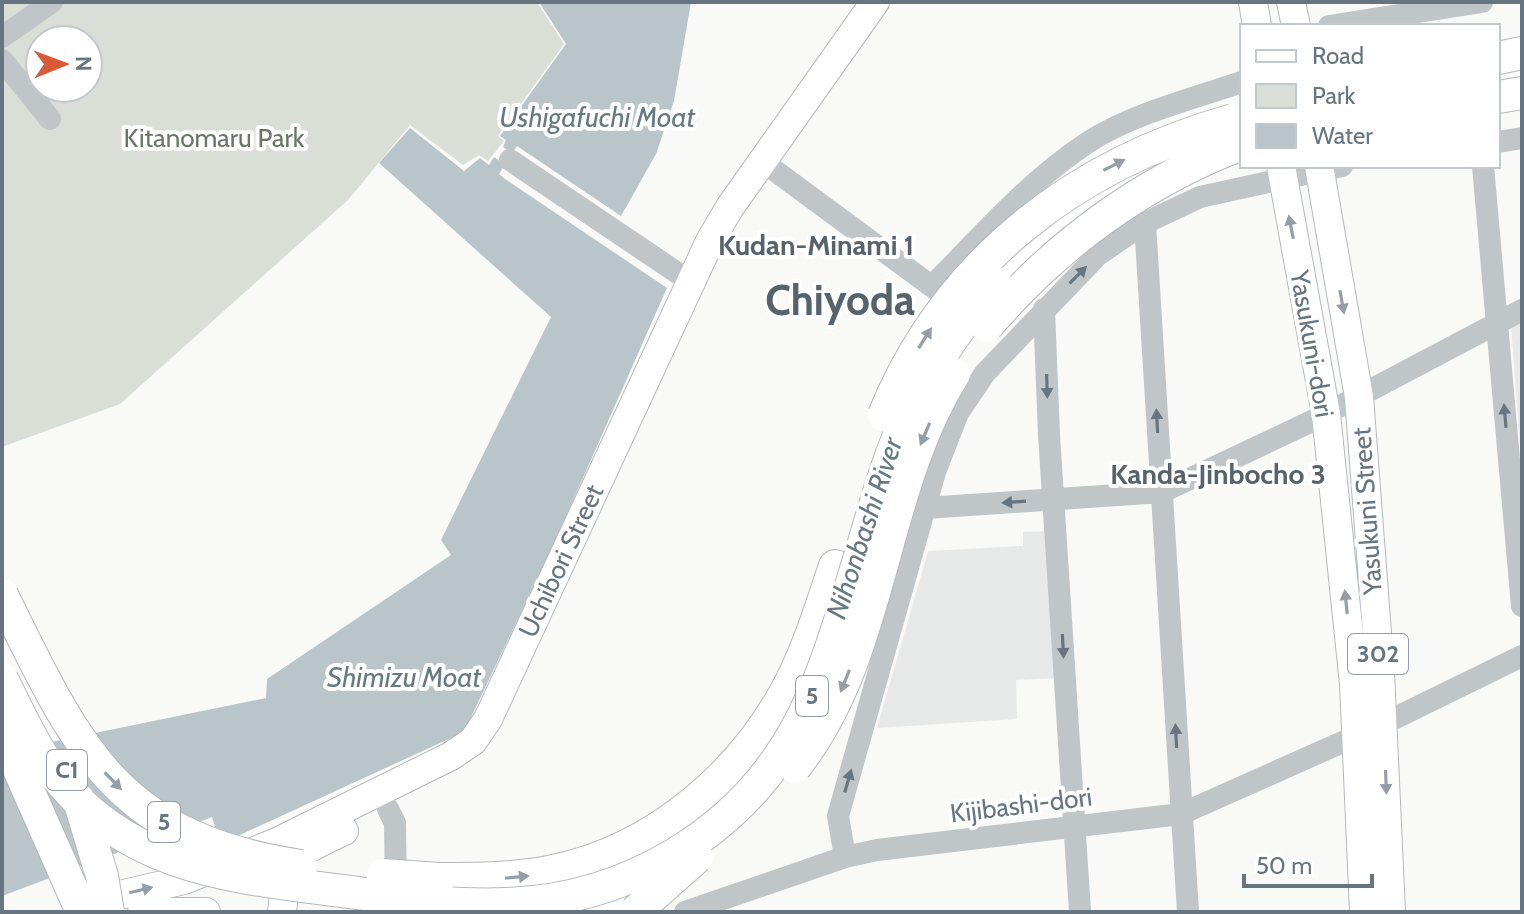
<svg xmlns="http://www.w3.org/2000/svg" width="1524" height="914" viewBox="0 0 1524 914" font-family="Cabin,sans-serif">
  <rect width="100%" height="100%" fill="#f9f9f7"/>
  <!-- built -->
  <path fill="#e7e8e8" d="M1522,320V472L1511,326Z
    M1050,531L1059,678L1016,680L1017,719L877,728L928,551L1023,546V532Z"/>
  <!-- green -->
  <path fill="#d9ded6" fill-rule="evenodd" d="M2,2H537L564,44L498,136L504,141L488,161L479,155L463,165L410,125L348,200L120,404L2,447ZM40,40H88V88H40Z"/>
  <!-- water -->
  <path fill="#bac5c9" d="M539,2H691L674,101L656,154L621,216L517,146L512,153L503,147L506,140L500,136L566,44Z
    M410,128L464,171L480,158L489,165L494,157L505,165L499,174L505,179L667,288L556,539L464,732L220,844L212,817L2,896V752L266,698L267,679L451,555L441,540L551,317L379,163Z"/>
  <g fill="none" stroke-linecap="round" stroke-linejoin="round">
    <defs>
      <path id="major" d="M1253,2L1257,26
        M1291,2L1296,26
        M1281,166L1326,414L1354,684L1364,912
        M1319,166L1359,397L1380,672L1391,912
        M85,903L184,880L277,842L451,756L473,741L488,719L710,241L730,207L875,2
        M142,912H206
        M282,912C288,855 294,855 344,831"/>
      <path id="highway" d="M1498,58L1522,53
        M1498,97L1522,93
        M996,283C1046,235 1099,193 1163,167
        M439,879C478,879 516,879 554,871C657,849 745,773 792,680C810,644 822,604 835,566
        M602,912L651,870"/>
    </defs>
    <!-- major casing -->
    <use href="#major" stroke="#b4b9bd" stroke-width="30"/>
    <!-- highway casing -->
    <use href="#highway" stroke="#b4b8bb" stroke-width="34"/>
    <!-- minor -->
    <path stroke="#c0c5c8" stroke-width="22" d="M1329,26L1482,2
      M2,37L52,2
      M2,60L50,119
      M1498,142L1522,138
      M510,160L679,274
      M762,161L942,294
      M1483,166L1522,606
      M1145,223L1188,912
      M932,286C982,236 1028,182 1087,143C1129,115 1194,98 1242,82
      M1044,309L1049,435L1080,912
      M925,508L1162,492L1310,422L1522,310
      M388,809L395,823L396,890
      M845,857L838,816L935,472L958,413L985,373L1098,255L1145,223L1200,197L1342,166
      M685,912L845,857L877,850L1181,814L1383,724L1522,656"/>
    <!-- major -->
    <use href="#major" stroke="#fff" stroke-width="28"/>
    <!-- highway -->
    <use href="#highway" stroke="#fff" stroke-width="32"/>
    <defs>
      <path id="highway-bridge" d="M987,326C1055,246 1143,181 1242,144
        M884,415C947,261 1076,164 1233,120
        M2,595C78,749 115,838 301,866
        M2,679C17,709 31,741 50,768C119,863 219,876 326,889C386,896 446,907 506,904C626,900 739,834 797,728C822,682 837,630 853,579C871,522 885,462 911,408C934,362 962,321 996,283
        M2,731L82,912
        M795,767C885,652 878,496 954,374
        M79,800L102,876L108,912
        M383,875L439,879
        M635,912L697,857"/>
    </defs>
    <!-- highway-bridge casing -->
    <use href="#highway-bridge" stroke="#b4b8bb" stroke-width="34" stroke-linecap="butt"/>
    <!-- highway-bridge -->
    <use href="#highway-bridge" stroke="#fff" stroke-width="32"/>
  </g>
  <!-- one-way arrows -->
  <defs><path id="oneway-solid" d="M-6-.8H1V-3.2L6.5 0L1 3.2V.8H-6Z" transform="scale(2)"/></defs>
  <g fill="#949ea6">
    <use href="#oneway-solid" transform="translate(1114 165) rotate(-27)"/>
    <use href="#oneway-solid" transform="translate(1291 227) rotate(-101)"/>
    <use href="#oneway-solid" transform="translate(1342 302) rotate(80)"/>
    <use href="#oneway-solid" transform="translate(925 338) rotate(-58)"/>
    <use href="#oneway-solid" transform="translate(925 434) rotate(113)"/>
    <use href="#oneway-solid" transform="translate(1346 602) rotate(-96)"/>
    <use href="#oneway-solid" transform="translate(845 681) rotate(112)"/>
    <use href="#oneway-solid" transform="translate(113 781) rotate(46)"/>
    <use href="#oneway-solid" transform="translate(1386 782) rotate(88)"/>
    <use href="#oneway-solid" transform="translate(517 877) rotate(-6)"/>
    <use href="#oneway-solid" transform="translate(141 890) rotate(-13)"/>
  </g>
  <g fill="#667580">
    <use href="#oneway-solid" transform="translate(1078 275) rotate(-45)"/>
    <use href="#oneway-solid" transform="translate(1047 386) rotate(88)"/>
    <use href="#oneway-solid" transform="translate(1505 416) rotate(-95)"/>
    <use href="#oneway-solid" transform="translate(1157 421) rotate(-93)"/>
    <use href="#oneway-solid" transform="translate(1014 502) rotate(176)"/>
    <use href="#oneway-solid" transform="translate(1063 646) rotate(87)"/>
    <use href="#oneway-solid" transform="translate(1176 736) rotate(-93)"/>
    <use href="#oneway-solid" transform="translate(848 781) rotate(-74)"/>
  </g>
  <g text-anchor="middle" stroke-width="8" stroke-linejoin="round" paint-order="stroke">
    <!-- shield labels -->
    <g fill="#fff" stroke="#949ea6" stroke-width="2">
      <rect x="1348" y="634" width="60" height="40" rx="6"/>
      <rect x="796" y="676" width="32" height="40" rx="6"/>
      <rect x="47" y="750" width="40" height="40" rx="6"/>
      <rect x="148" y="802" width="32" height="40" rx="6"/>
    </g>
    <g font-size="24" font-weight="bold" fill="#667580">
      <text x="1378" y="662">302</text>
      <text x="812" y="704">5</text>
      <text x="67" y="778">C1</text>
      <text x="164" y="830">5</text>
    </g>
    <!-- park labels -->
    <g font-size="26" fill="#687864" stroke="#fff">
      <text x="214" y="147">Kitanomaru Park</text>
    </g>
    <!-- street labels -->
    <g font-size="26" fill="#667580" stroke="#fff">
      <text transform="translate(1312 344) rotate(80)" y="9">Yasukuni-dori</text>
      <text transform="translate(1367 511) rotate(-94)" y="9">Yasukuni Street</text>
      <text transform="translate(561 561) rotate(-65)" y="9">Uchibori Street</text>
      <text transform="translate(1021 805) rotate(-7)" y="9">Kijibashi-dori</text>
    </g>
    <!-- water labels -->
    <g font-size="28" font-style="italic" fill="#667a81" stroke="#fff">
      <text x="597" y="127">Ushigafuchi Moat</text>
      <text transform="translate(864 528) rotate(-72)" y="10">Nihonbashi River</text>
      <text x="404" y="687">Shimizu Moat</text>
    </g>
    <!-- neighbourhood labels -->
    <g font-size="28" font-weight="bold" fill="#57636b" stroke="#fff">
      <text x="816" y="255">Kudan-Minami 1</text>
      <text x="1218" y="484">Kanda-Jinbocho 3</text>
    </g>
    <!-- town labels -->
    <g font-size="42" font-weight="bold" fill="#57636b" stroke="#fff">
      <text x="840" y="315">Chiyoda</text>
    </g>
  </g>
  <!-- border -->
  <rect width="1524" height="914" fill="none" stroke="#667580" stroke-width="8"/>
  <!-- legend -->
  <rect x="1240" y="24" width="260" height="144" fill="#ffffff" stroke="#c2c8cc" stroke-width="2"/>
  <rect x="1256" y="50" width="40" height="12" fill="#ffffff" stroke="#c2c8cc" stroke-width="2"/>
  <text x="1312" y="64" font-size="24" fill="#667580">Road</text>
  <rect x="1256" y="84" width="40" height="24" fill="#d9ded6" stroke="#c2c8cc" stroke-width="2"/>
  <text x="1312" y="104" font-size="24" fill="#667580">Park</text>
  <rect x="1256" y="124" width="40" height="24" fill="#bac5c9" stroke="#c2c8cc" stroke-width="2"/>
  <text x="1312" y="144" font-size="24" fill="#667580">Water</text>
  <!-- north arrow -->
  <g transform="translate(64 64) rotate(89)"><circle r="38" fill="#ffffff" stroke="#c2c8cc" stroke-width="2"/>
  <path d="M0-6L14 30L0 20L-14 30Z" fill="#da5936"/>
  <text y="-12" font-size="22" font-weight="bold" text-anchor="middle" fill="#667580">N</text>
  </g>
  <!-- scale -->
  <path d="M1244 874v12h128v-12" fill="none" stroke="#667580" stroke-width="4"/>
  <text x="1256" y="874" font-size="24" fill="#667580" stroke="#ffffff" stroke-width="6" paint-order="stroke">50 m</text>
</svg>
